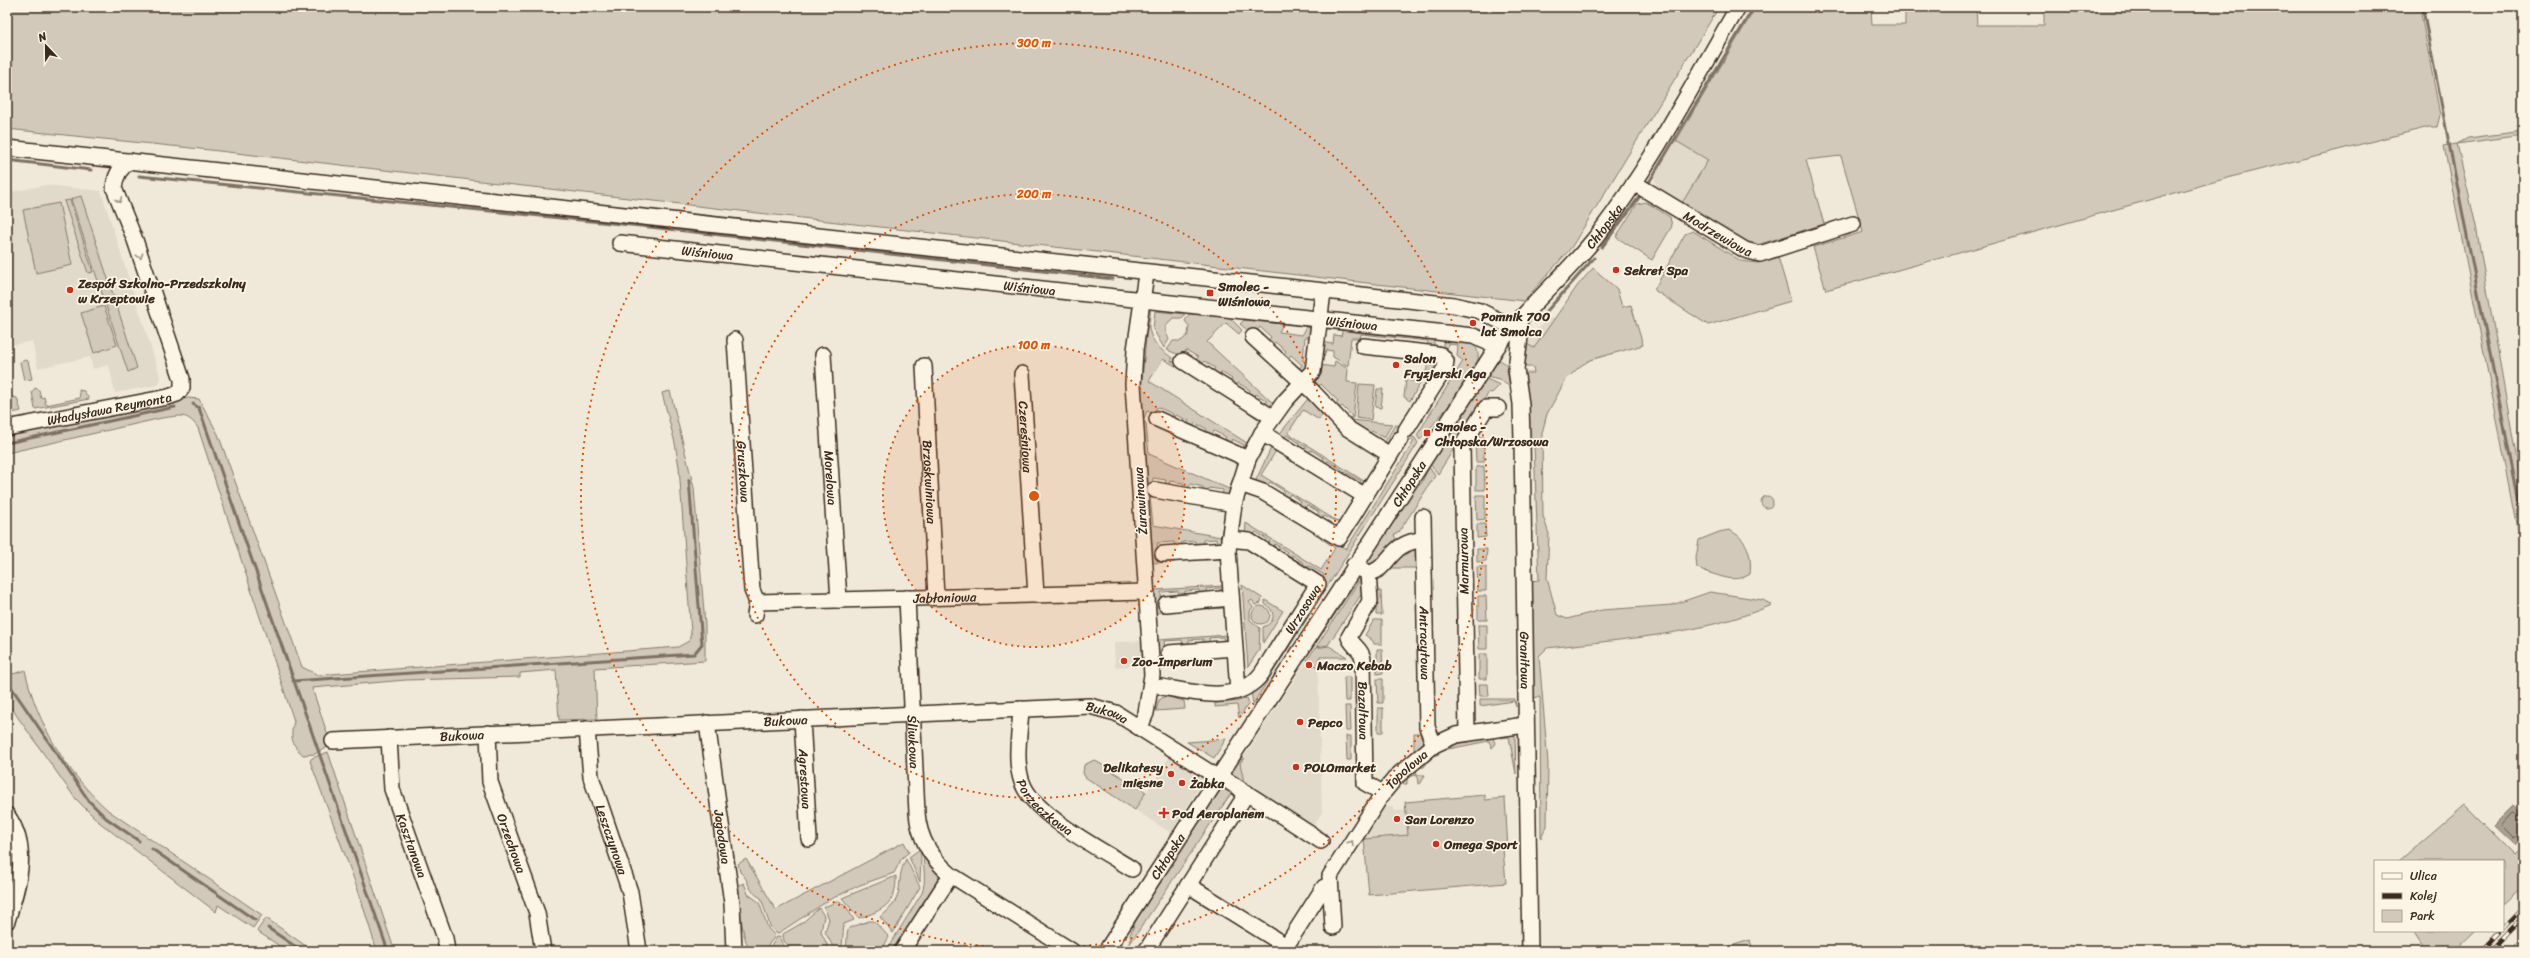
<svg xmlns="http://www.w3.org/2000/svg" width="2530" height="958" viewBox="0 0 2530 958" font-family="Sriracha,sans-serif">
  <rect width="100%" height="100%" fill="#f0e9d9"/>
  <filter id="ink" filterUnits="userSpaceOnUse"><feTurbulence type="fractalNoise" baseFrequency=".025" numOctaves="2"/><feDisplacementMap in="SourceGraphic" scale="8" xChannelSelector="R" yChannelSelector="G"/><feConvolveMatrix kernelMatrix="1 2 1 2 8 2 1 2 1" color-interpolation-filters="sRGB"/></filter>
  <g filter="url(#ink)">
    <!-- built -->
    <path fill="#e1d9c9" d="M1676,141L1708,160L1682,203L1657,188L1654,177Z
      M46,185L101,191L161,379L157,385L115,393L109,365L93,369L90,357L38,368L32,341L8,346L10,356H7V193Z
      M1548,316L1554,322L1534,348L1527,344Z
      M1143,641L1145,665L1115,667L1114,642Z
      M1307,660L1318,667L1322,812L1314,826L1244,782L1240,763Z
      M1170,756L1205,778L1171,833L1135,810Z
      M1394,806V811L1406,810L1408,835L1364,839V835L1381,808Z"/>
    <!-- green -->
    <path fill="#d2c9ba" stroke="#867a6c" d="M7,7H1719L1571,248L1524,301L210,150L7,129Z
      M1756,7H1871L1872,25H1905V7H1976L1977,25H2044V7H2443L2421,14L2440,115L2437,127H2429L2235,176L1826,290L1813,247L1863,232L1841,156L1806,160L1824,224L1757,245L1748,244L1682,203L1708,160L1676,141Z
      M2523,131V135L2457,144L2476,226L2523,495V555L2444,146L2457,144L2468,138Z
      M81,196L137,368L128,372L71,199Z
      M70,200L93,272L88,273L64,201Z
      M1646,202L1670,217L1672,226L1652,260L1616,237L1637,204Z
      M59,203L72,265L36,273L23,210Z
      M1693,231L1741,261L1758,263L1778,257L1791,301L1708,325L1654,290L1685,234Z
      M1593,268L1617,289L1622,307L1631,305L1643,345L1590,360L1579,367L1565,381L1547,414L1542,433L1543,516L1549,534L1547,578L1557,615L1567,619L1602,610L1672,605L1710,592L1763,600L1772,605C1702,635 1622,639 1547,648L1539,656L1548,763L1547,826L1541,838L1540,697L1531,698L1530,581L1539,580L1534,445H1529L1525,373H1534L1533,367H1525L1527,344L1534,348L1578,285Z
      M104,306L117,345L94,353L81,313Z
      M1149,307C1152,311 1149,320 1149,325C1149,340 1161,351 1173,358L1171,361L1181,364L1179,368L1163,359L1149,381L1247,443L1261,421L1248,412L1250,408L1262,418L1261,421L1249,448L1241,452L1244,445L1232,439L1229,446L1223,444L1226,437L1214,431L1210,438L1204,436L1207,429L1195,423L1192,430L1186,428L1189,421L1176,415L1173,422L1170,421L1173,414L1157,407L1154,414L1147,411L1143,421L1146,423L1149,454L1229,489L1239,464L1225,458L1227,454L1236,458L1240,463V464L1231,494L1222,497L1223,490L1209,488L1208,495L1202,494L1203,487L1190,484L1188,492L1182,490L1183,483L1170,481L1168,488H1165L1166,480L1153,478L1150,496L1153,525L1221,537L1225,511L1210,508V504L1223,506L1227,511L1224,543L1217,547L1216,539L1203,540V548H1196L1195,541L1182,542V549L1175,550L1174,542L1157,543L1159,560L1175,558V562L1152,563L1141,390Z
      M1155,311L1185,314L1182,318H1173L1166,325V333L1169,339L1164,348L1153,329Z
      M1189,314L1229,317L1242,330L1239,334L1226,323L1207,342L1275,405L1271,409L1263,408L1267,401L1256,394L1251,400L1246,396L1250,390L1238,383L1234,389L1228,386L1232,379L1221,372L1217,378L1211,375L1215,368L1204,361L1199,367L1194,364L1198,357L1186,350L1182,356L1167,350L1173,341H1181L1188,335L1189,326L1185,321Z
      M1244,320L1283,324L1279,332L1302,335L1307,327H1312L1313,337H1305L1303,361L1311,362L1305,373L1297,371L1302,365L1291,355L1286,361L1282,357L1286,351L1275,342L1270,347L1266,343L1271,337L1260,327L1255,333H1251L1240,324Z
      M1343,328L1429,337L1434,342V345L1427,349L1428,341L1361,334L1360,338H1351L1348,366L1333,357V351L1326,350L1324,357L1321,356L1322,342L1333,344L1334,335L1341,336Z
      M1448,339L1473,344C1479,349 1479,357 1477,364C1473,380 1432,425 1420,440L1417,435L1463,361L1457,356L1458,345L1448,344L1447,351L1443,348V343Z
      M1433,358L1440,364L1435,372L1429,371L1423,379L1421,378L1427,369V363Z
      M26,360L28,361L32,379L24,380L20,362Z
      M1500,360L1506,364L1510,387L1499,379L1486,376L1495,362Z
      M1335,361L1348,369L1347,382L1357,383L1353,418H1350L1352,416L1342,406L1337,411L1333,407L1338,401L1321,384L1316,389L1312,382L1320,365L1334,367Z
      M1484,378L1500,385L1492,393L1489,392L1438,474L1430,464Z
      M1406,380L1421,382L1410,401L1404,397Z
      M1359,384L1375,385L1371,420L1356,418Z
      M35,388L39,390L41,398L44,397L46,405L80,398L79,390L84,391L89,399L35,409L32,392Z
      M1377,389H1383L1381,408L1375,407Z
      M670,391L694,488L705,625V661L595,668L597,719L559,720L556,670L520,673V677L406,680L312,688L331,745L315,754L303,755C291,744 290,737 294,721L198,428C187,412 180,416 162,418L7,453V435L188,398L199,399L218,434L302,667L318,675L678,647L689,641L691,633L679,467L675,443L662,393Z
      M1311,395L1325,410L1319,420L1303,410L1288,433L1367,483L1364,488H1357L1361,481L1345,472L1341,478L1337,475L1341,469L1328,461L1324,467L1320,465L1324,458L1311,450L1307,456L1302,453L1306,447L1287,435L1282,441L1277,437Z
      M8,396L17,398L21,411L7,414V404L9,403Z
      M1351,420L1392,424L1384,438L1372,431L1368,437L1348,423Z
      M1395,425L1404,426L1400,432L1415,438L1418,443L1253,704L1251,691L1324,575L1309,566L1305,572L1300,569L1304,563L1292,555L1288,561L1283,558L1287,552L1275,544L1271,551L1267,548L1270,541L1256,532L1251,538L1245,536L1246,523L1321,570L1335,548L1321,538L1323,534L1346,549L1414,441L1397,435L1390,445L1382,446Z
      M1477,437H1484V462H1476L1475,440Z
      M1273,444L1295,458L1292,462L1276,451L1261,475L1342,524L1324,516L1320,522L1315,519L1319,512L1307,505L1303,511L1297,508L1301,502L1290,494L1286,501L1280,498L1284,491L1270,482L1265,489L1254,484Z
      M1484,466L1485,490H1476V467Z
      M1429,467L1435,476L1399,532L1398,531L1394,536L1396,538L1374,566L1366,565L1365,558L1417,483L1421,484Z
      M1476,495H1485V519L1477,520Z
      M1761 502a6 6 0 1 1 12 0a6 6 0 1 1-12 0Z
      M1477,524H1485L1486,537L1477,538Z
      M1729,530C1748,539 1752,555 1750,574C1734,585 1715,574 1697,568L1696,558L1699,540L1719,532Z
      M1414,549L1416,550L1417,568H1390L1397,555Z
      M1477,549H1487L1486,561L1477,562Z
      M1219,555L1224,559L1226,589L1223,595L1221,596L1220,588L1206,589V597H1200L1199,590L1185,591V598L1179,599L1178,591L1161,592L1162,610L1178,607V611L1156,613L1154,590L1223,586L1222,559L1205,560V556Z
      M1477,567H1486V591H1478Z
      M1362,574L1305,659H1302L1353,576Z
      M1363,575V597L1360,596L1328,645L1316,647Z
      M1242,585L1262,598L1261,603L1255,605L1252,600L1249,602L1253,607L1250,611V620L1260,628L1259,650L1248,667Z
      M1376,591H1381L1382,615H1376Z
      M1478,596H1486L1487,620H1478Z
      M1265,600L1283,611L1263,643V627C1276,622 1276,611 1265,604Z
      M1208,604H1222L1227,606C1228,616 1234,640 1224,645L1223,637L1209,638L1210,646H1203V639L1189,640V647L1183,648L1182,640L1164,641L1166,658L1181,655L1182,660L1159,662L1158,640L1227,635L1225,608L1209,609Z
      M1252 615a9 9 0 1 1 18 0a9 9 0 1 1-18 0Z
      M1374,620H1382V644H1374L1373,641L1365,635Z
      M1478,625H1487V649H1479Z
      M1329,646L1347,657H1319V668L1307,660L1315,648Z
      M1377,649H1382L1383,673L1377,674Z
      M1479,654H1487V679H1479Z
      M25,670C37,724 67,774 109,811L262,915L253,928L218,905L216,912L99,822L75,798L7,702V676Z
      M1344,677H1350V701H1345Z
      M1377,679H1383V703H1378Z
      M1479,684H1488L1489,696H1480Z
      M1165,696L1184,701L1185,709L1156,711L1159,700Z
      M1247,698L1249,703L1239,718L1237,705L1215,707V703L1238,701Z
      M1480,699H1515L1516,707L1514,701L1480,706Z
      M1345,706H1350L1351,731H1346Z
      M1378,708H1383V732H1378Z
      M1414,733H1420L1424,742L1414,754Z
      M1512,733L1515,735L1516,774L1509,737L1501,738V736Z
      M1346,736H1351V760H1347Z
      M1492,736L1495,743L1492,748L1489,741L1438,751L1439,754L1432,757L1424,767L1416,768L1417,775H1425L1421,783L1418,784L1417,775L1407,777V784H1401L1402,780L1439,750L1455,743Z
      M1226,739L1214,758L1187,742Z
      M328,752L392,943L393,951H377L358,890L310,761L312,758Z
      M1244,758L1240,763L1244,782L1233,775L1232,770L1237,762Z
      M1094,760L1146,792L1135,810L1085,777L1083,773L1084,765Z
      M1225,789L1232,792L1125,951H1124L1131,940L1130,935L1139,913L1219,790Z
      M1485,795V800L1505,798L1508,849H1503L1506,883L1369,895L1364,839L1408,835L1405,802Z
      M2464,805L2514,855L2523,846V886L2503,904V861H2399Z
      M904,842L909,852L902,858L894,873L860,885L829,900L777,934L770,926L761,898C745,889 751,881 740,872L738,864L746,859L776,910Z
      M920,849C922,854 920,875 920,882L909,857Z
      M924,852L941,878L896,951H886L922,893C927,880 922,866 924,852Z
      M906,859L920,887L893,933L880,917C909,896 893,883 906,859Z
      M896,876C897,903 883,911 859,918L842,898Z
      M744,883L748,894L759,902L768,928L775,936L764,951H750C742,938 738,900 739,885Z
      M838,901L846,906L854,920L844,924L842,946L835,950L825,932L829,919L824,907Z
      M819,908L824,916L821,932L830,951L815,949L793,951L784,941L783,934L802,923Z
      M266,918L313,951H287L257,931Z
      M869,921H874L889,937L881,951H844C849,944 845,936 849,928Z
      M2413,931H2475L2454,951H2426Z
      M780,936L786,951H768L777,937Z
      M2523,936V951H2508Z
      M1750,940L1752,947L1738,951H1715Z"/>
    <!-- water -->
    <path fill="#aaa091" stroke="#7e7163" d="M2514,806L2523,815V835L2514,845L2494,826Z"/>
    <g fill="none" stroke-linecap="round" stroke-linejoin="round">
      <!-- shore -->
      <path stroke="#67594c" stroke-width="1" d="M2523,817L2513,813L2501,826L2513,838L2523,833"/>
      <!-- stream -->
      <path stroke="#7e7163" stroke-width="3" d="M2406,7L2423,10L2523,523
        M7,160L91,170
        M139,176L641,226L1113,279
        M1648,184L1754,7
        M1602,247L1640,196
        M1546,312L1594,258
        M193,404L199,408L388,951
        M7,443L175,407
        M7,681L89,801L106,818L139,841
        M293,681L694,654L702,644L689,480
        M152,849L255,920
        M268,928L302,951"/>
      <defs>
        <g id="minor">
          <path d="M7,148C489,200 971,257 1454,305L1480,311L1512,327"/>
          <path id="s1" d="M1634,183L1745,250L1760,254L1853,224"/>
          <path id="s2" d="M620,243L1473,336L1492,344"/>
          <path id="s3" d="M1519,320L1520,337L1516,369L1521,404L1522,440L1530,951"/>
          <path d="M1253,337L1312,391L1347,428L1390,455"/>
          <path id="s4" d="M735,340L752,590L757,602"/>
          <path d="M1363,346L1437,354L1441,355L1446,361L1445,368L1406,430"/>
          <path id="s5" d="M823,355L839,600"/>
          <path d="M1183,361L1272,417"/>
          <path id="s6" d="M924,366L936,597"/>
          <path id="s7" d="M1022,374L1036,595"/>
          <path d="M1157,419L1248,459"/>
          <path id="s8" d="M7,428L168,397L177,394L182,388V379L135,240L114,188C115,176 120,167 130,161"/>
          <path d="M1262,433L1365,496"/>
          <path d="M1240,484L1263,492L1339,538L1400,439"/>
          <path d="M1155,490L1234,504"/>
          <path id="s9" d="M1423,517L1427,727L1434,745"/>
          <path d="M1163,554L1228,550"/>
          <path id="s10" d="M1354,565L1368,573L1370,601L1349,637C1352,646 1362,649 1363,659L1365,783L1383,793"/>
          <path d="M1368,573C1390,571 1387,542 1423,540"/>
          <path id="s11" d="M907,598L917,813C919,839 931,858 951,875L1072,951"/>
          <path d="M1166,604L1231,598"/>
          <path id="s12" d="M755,615L757,602L1146,592"/>
          <path d="M1169,653L1234,648"/>
          <path id="s13" d="M1162,687C1195,693 1239,705 1262,673L1318,584L1249,541L1229,539"/>
          <path d="M1238,691L1228,550L1234,504L1248,459L1262,433L1285,401L1313,371L1323,292"/>
          <path id="s14" d="M1021,709C1020,732 1014,760 1022,782C1033,815 1102,850 1132,869"/>
          <path id="s15" d="M802,719L809,839"/>
          <path id="s16" d="M707,723L732,903L734,951"/>
          <path d="M1140,727L1146,713L1152,675L1133,384L1135,350L1146,274"/>
          <path id="s17" d="M587,729L591,777L630,892L639,951"/>
          <path id="s18" d="M488,733L490,782L537,913L543,951"/>
          <path d="M1467,733L1462,446L1486,408H1498"/>
          <path id="s19" d="M389,738L392,789L445,938L447,951"/>
          <path id="s20" d="M333,741L1090,706L1116,713L1214,775L1223,778L1321,841"/>
          <path d="M7,815C31,849 18,885 7,921"/>
          <path d="M1188,885L1286,946"/>
          <path id="s21" d="M1333,927L1330,876L1383,793L1397,776L1434,745L1456,735L1525,725"/>
          <path d="M902,951L951,875"/>
          <path id="s22" d="M1106,951L1497,347C1527,306 1569,273 1600,232C1653,162 1694,82 1738,7"/>
          <path d="M1146,951L1247,793"/>
          <path d="M1283,951L1324,887"/>
        </g>
      </defs>
      <!-- minor casing -->
      <use href="#minor" stroke="#3b2a1e" stroke-width="18"/>
      <!-- minor -->
      <use href="#minor" stroke="#fcf5e5" stroke-width="15"/>
      <defs>
        <path id="rail" d="M2503,928L2523,908
          M2481,951L2500,931
          M2490,951L2523,917"/>
      </defs>
      <!-- rail casing -->
      <use href="#rail" stroke="#3b2a1e" stroke-width="4.5"/>
      <!-- rail -->
      <use href="#rail" stroke="#fcf5e5" stroke-width="3" stroke-dasharray="9" stroke-linecap="butt"/>
    </g>
    <!-- one-way arrows -->
    <defs><path id="oneway-chevron" d="M-2-3.5L2.5 0L-2 3.5" fill="none" stroke-width="1.6" stroke-linecap="round" stroke-linejoin="round"/></defs>
    <g stroke="#9c9082">
      <use href="#oneway-chevron" transform="translate(119 200) rotate(68)"/>
      <use href="#oneway-chevron" transform="translate(140 256) rotate(72)"/>
      <use href="#oneway-chevron" transform="translate(1351 843) rotate(-58)"/>
    </g>
  </g>
  <!-- distance rings -->
  <circle cx="1034" cy="496" r="151" fill="#df570d" fill-opacity=".12"/>
  <g fill="none" stroke="#df570d" stroke-width="2" stroke-dasharray="2 4">
    <circle cx="1034" cy="496" r="151"/>
    <circle cx="1034" cy="496" r="302"/>
    <circle cx="1034" cy="496" r="453"/>
  </g>
  <!-- markers -->
  <g fill="#c8321e" stroke="#fcf5e5" stroke-width="1.5">
    <circle cx="1616" cy="270" r="4"/>
    <circle cx="70" cy="290" r="4"/>
    <rect x="1206" y="289" width="8" height="8" rx="2"/>
    <circle cx="1473" cy="323" r="4"/>
    <circle cx="1396" cy="365" r="4"/>
    <rect x="1423" y="429" width="8" height="8" rx="2"/>
    <circle cx="1124" cy="661" r="4"/>
    <circle cx="1309" cy="665" r="4"/>
    <circle cx="1300" cy="722" r="4"/>
    <circle cx="1296" cy="767" r="4"/>
    <circle cx="1171" cy="774" r="4"/>
    <circle cx="1182" cy="783" r="4"/>
    <path d="M1162 807h4v4h4v4h-4v4h-4v-4h-4v-4h4z"/>
    <circle cx="1397" cy="819" r="4"/>
    <circle cx="1436" cy="844" r="4"/>
  </g>
  <g text-anchor="middle" stroke-width="3.5" stroke-linejoin="round" paint-order="stroke">
    <!-- street labels -->
    <g font-size="13" fill="#3b2a1e" stroke="#fcf5e5">
      <text dy="5" stroke="none"><textPath href="#s22" startOffset="881">Chłopska</textPath></text>
      <text dy="5" stroke="none"><textPath href="#s1" startOffset="98">Modrzewiowa</textPath></text>
      <text dy="5" stroke="none"><textPath href="#s2" startOffset="88">Wiśniowa</textPath></text>
      <text dy="5" stroke="none"><textPath href="#s2" startOffset="412">Wiśniowa</textPath></text>
      <text dy="5" stroke="none"><textPath href="#s2" startOffset="736">Wiśniowa</textPath></text>
      <text dy="5" stroke="none"><textPath href="#s8" startOffset="104">Władysława Reymonta</textPath></text>
      <text dy="5" stroke="none"><textPath href="#s7" startOffset="63">Czereśniowa</textPath></text>
      <text dy="5" stroke="none"><textPath href="#s4" startOffset="132">Gruszkowa</textPath></text>
      <text dy="5" stroke="none"><textPath href="#s5" startOffset="123">Morelowa</textPath></text>
      <text dy="5" stroke="none"><textPath href="#s6" startOffset="116">Brzoskwiniowa</textPath></text>
      <text dy="5" stroke="none"><textPath href="#s22" startOffset="557">Chłopska</textPath></text>
      <text transform="translate(1140 501) rotate(-94)" y="5">Żurawinowa</text>
      <text transform="translate(1463 561) rotate(-91)" y="5">Marmurowa</text>
      <text dy="5" stroke="none"><textPath href="#s12" startOffset="201">Jabłoniowa</textPath></text>
      <text dy="5" stroke="none"><textPath href="#s13" startOffset="183">Wrzosowa</textPath></text>
      <text dy="5" stroke="none"><textPath href="#s9" startOffset="126">Antracytowa</textPath></text>
      <text dy="5" stroke="none"><textPath href="#s3" startOffset="341">Granitowa</textPath></text>
      <text dy="5" stroke="none"><textPath href="#s10" startOffset="164">Bazaltowa</textPath></text>
      <text dy="5" stroke="none"><textPath href="#s20" startOffset="776">Bukowa</textPath></text>
      <text dy="5" stroke="none"><textPath href="#s20" startOffset="453">Bukowa</textPath></text>
      <text dy="5" stroke="none"><textPath href="#s20" startOffset="129">Bukowa</textPath></text>
      <text dy="5" stroke="none"><textPath href="#s11" startOffset="144">Śliwkowa</textPath></text>
      <text dy="5" stroke="none"><textPath href="#s21" startOffset="183">Topolowa</textPath></text>
      <text dy="5" stroke="none"><textPath href="#s15" startOffset="60">Agrestowa</textPath></text>
      <text dy="5" stroke="none"><textPath href="#s14" startOffset="108">Porzeczkowa</textPath></text>
      <text dy="5" stroke="none"><textPath href="#s16" startOffset="115">Jagodowa</textPath></text>
      <text dy="5" stroke="none"><textPath href="#s17" startOffset="114">Leszczynowa</textPath></text>
      <text dy="5" stroke="none"><textPath href="#s18" startOffset="114">Orzechowa</textPath></text>
      <text dy="5" stroke="none"><textPath href="#s19" startOffset="111">Kasztanowa</textPath></text>
      <text dy="5" stroke="none"><textPath href="#s22" startOffset="113">Chłopska</textPath></text>
    </g>
    <!-- poi labels -->
    <g font-size="13" font-weight="bold" fill="#3b2a1e" stroke="#fcf5e5" text-anchor="start">
      <text x="1624" y="275">Sekret Spa</text>
      <text x="78" y="288">Zespół Szkolno-Przedszkolny<tspan x="78" dy="15">w Krzeptowie</tspan></text>
      <text x="1218" y="291">Smolec -<tspan x="1218" dy="15">Wiśniowa</tspan></text>
      <text x="1481" y="321">Pomnik 700<tspan x="1481" dy="15">lat Smolca</tspan></text>
      <text x="1404" y="363">Salon<tspan x="1404" dy="15">Fryzjerski Aga</tspan></text>
      <text x="1435" y="431">Smolec -<tspan x="1435" dy="15">Chłopska/Wrzosowa</tspan></text>
      <text x="1132" y="666">Zoo-Imperium</text>
      <text x="1317" y="670">Maczo Kebab</text>
      <text x="1308" y="727">Pepco</text>
      <text x="1163" y="772" text-anchor="end">Delikatesy<tspan x="1163" dy="15">mięsne</tspan></text>
      <text x="1304" y="772">POLOmarket</text>
      <text x="1190" y="788">Żabka</text>
      <text x="1172" y="818">Pod Aeroplanem</text>
      <text x="1405" y="824">San Lorenzo</text>
      <text x="1444" y="849">Omega Sport</text>
    </g>
  </g>
  <circle cx="1034" cy="496" r="6" fill="#df570d" stroke="#fcf5e5" stroke-width="2"/>
  <g font-size="12" text-anchor="middle" font-weight="bold" fill="#df570d" stroke="#fcf5e5" stroke-width="3.5" stroke-linejoin="round" paint-order="stroke">
    <text x="1034" y="47">300 m</text>
    <text x="1034" y="198">200 m</text>
    <text x="1034" y="349">100 m</text>
  </g>
  <!-- margin -->
  <rect width="2530" height="958" fill="none" stroke="#fcf5e5" stroke-width="24"/>
  <rect x="12" y="12" width="2506" height="934" fill="none" stroke="#3b2a1e" stroke-width="1.5" filter="url(#ink)"/>
  <!-- legend -->
  <rect x="2374" y="860" width="130" height="72" fill="#fcf5e5" stroke="#afa495"/>
  <rect x="2382" y="873" width="20" height="6" fill="#fcf5e5" stroke="#afa495"/>
  <text x="2410" y="880" font-size="12" fill="#3b2a1e">Ulica</text>
  <rect x="2382" y="893" width="20" height="6" fill="#3b2a1e" stroke="#afa495"/>
  <text x="2410" y="900" font-size="12" fill="#3b2a1e">Kolej</text>
  <rect x="2382" y="910" width="20" height="12" fill="#d2c9ba" stroke="#afa495"/>
  <text x="2410" y="920" font-size="12" fill="#3b2a1e">Park</text>
  <!-- north arrow -->
  <g transform="translate(46 46) rotate(338)" stroke="#fcf5e5" stroke-width="3" paint-order="stroke">
  <path d="M0-3L7 15L0 10L-7 15Z" fill="#3b2a1e"/>
  <text y="-6" font-size="11" font-weight="bold" text-anchor="middle" fill="#3b2a1e">N</text>
  </g>
</svg>
